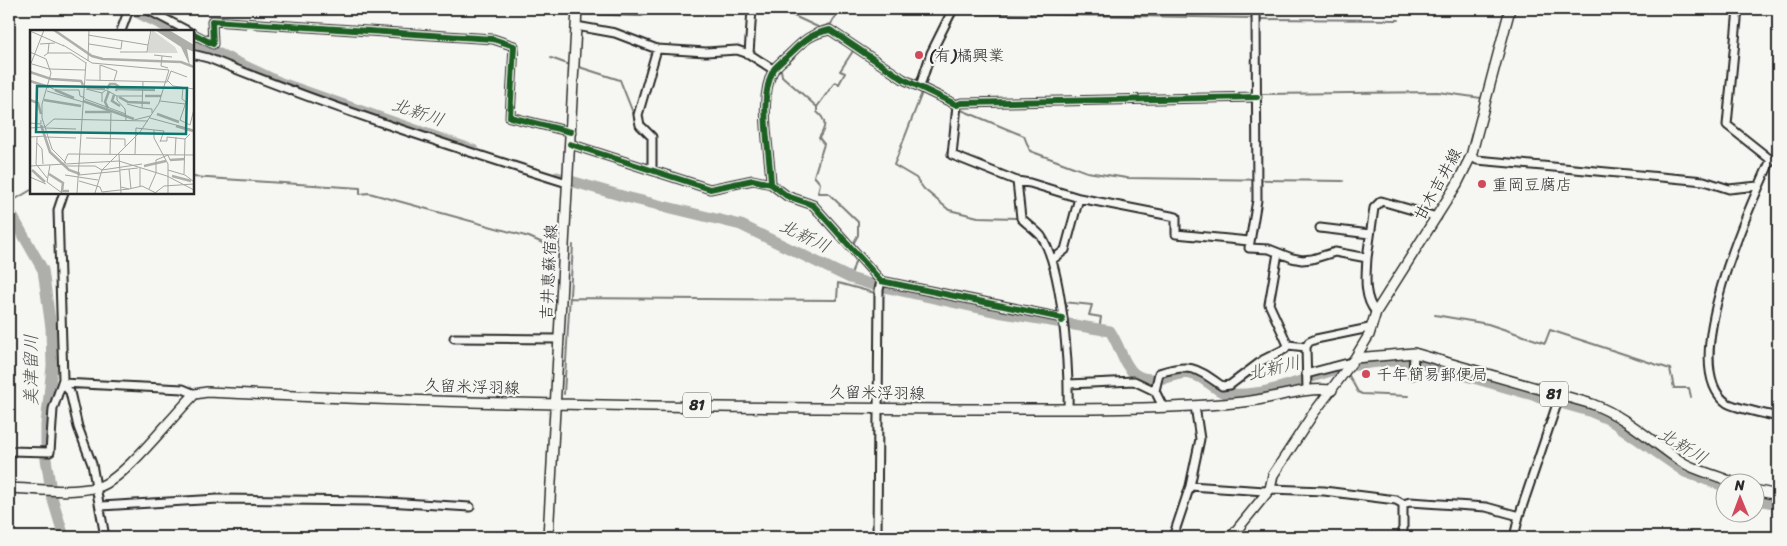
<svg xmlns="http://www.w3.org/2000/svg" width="1787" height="546" viewBox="0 0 1787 546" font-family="Sriracha,'Klee One',sans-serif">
  <rect width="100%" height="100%" fill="#f6f6f2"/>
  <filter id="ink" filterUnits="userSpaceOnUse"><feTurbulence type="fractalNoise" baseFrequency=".02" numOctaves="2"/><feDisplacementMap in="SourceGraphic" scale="10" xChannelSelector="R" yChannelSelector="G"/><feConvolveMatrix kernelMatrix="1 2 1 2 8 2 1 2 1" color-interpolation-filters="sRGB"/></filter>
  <g filter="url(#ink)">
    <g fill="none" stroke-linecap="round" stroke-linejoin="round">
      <!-- stream -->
      <path stroke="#7a7a78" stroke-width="2" d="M555,9L573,13
        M779,9L822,29
        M957,13L1254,18
        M580,14L641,16L661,10L695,11L706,9
        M1259,19L1399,20
        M822,27L831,24L840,9
        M828,33L882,69
        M939,43L959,9
        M853,51L840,71L845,73L839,84L835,82L817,107V112C827,120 826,127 819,138L824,144L814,176L820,183L818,193H828L858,222V235L853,244L856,248
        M551,58L570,65
        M788,63L795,56
        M579,67L620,80L637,123
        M781,70L782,76L817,107
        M925,86L937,48
        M923,90L894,165L916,178L924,189L949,210L978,217L1016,218
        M1261,94L1438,92L1481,98
        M959,109L1024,136L1030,151L1087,172L1127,178L1343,181
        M947,153L948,151
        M192,177L360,188V194L369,193L529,237L545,244L557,240
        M9,203L31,190
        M850,278L857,256
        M876,286V285
        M570,298L837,300L838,283L875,293
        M1063,302L1092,305L1089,315L1101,317L1099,330
        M1435,315L1488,324L1545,343L1550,330L1670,369L1674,388H1689L1691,397
        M1348,374L1358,392L1362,394L1408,396
        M564,394L573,245"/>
      <!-- river -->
      <path stroke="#aeaeab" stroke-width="11" d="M130,9L175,31
        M192,41L281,83L473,150
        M557,177L626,197L741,225L850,278L870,284L997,312L1110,331C1126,355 1123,385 1164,378C1175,376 1183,371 1194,375C1208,379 1216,393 1231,394C1267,397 1304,378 1338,369C1362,363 1389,360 1414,361L1589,411L1610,420L1685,472L1724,486
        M9,210L43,270L51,328L52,366L46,425V459L52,497L64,537
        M1754,499L1778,504"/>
      <defs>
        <path id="minor" d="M146,9L188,31
          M1256,9L1257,200L1249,248L1269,249L1292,258L1302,260L1312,259L1335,252L1367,258C1366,275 1363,298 1376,312
          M1738,9L1727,125L1771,160C1751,203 1675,368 1727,403C1735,408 1767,414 1778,417
          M576,26L615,33L657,49L706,52L737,50L749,54L774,70
          M121,31L129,9
          M192,33L213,44L212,21L493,39L514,46L510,117L571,132
          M192,54L208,58C326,106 446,145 567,183
          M749,54L752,9
          M920,86L931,53L953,9
          M957,105L952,155L1017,181L1021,218C1027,224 1036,230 1041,236C1063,268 1069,369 1068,409
          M570,144L710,189L753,180L771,184L787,196L813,205L881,281L1062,318
          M1471,156L1477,160L1704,181L1729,189L1758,186
          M652,170V137L640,125L638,115L657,49
          M1017,181L1030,183L1079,198L1065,250L1052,260
          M771,184C770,150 757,99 774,69C778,64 786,58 791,53C803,41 812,33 830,30L903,79L957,105L961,103L1257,97
          M1079,198L1176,217V234L1249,241
          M1320,228L1370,234
          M1278,253L1269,304L1288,345
          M1367,258L1374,208L1381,201L1437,217
          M454,338L559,339
          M1288,345L1306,347L1309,342L1316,339L1369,328
          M1306,347L1307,390
          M1306,374L1352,362
          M1413,375L1414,353
          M62,383L70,392L78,427L92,464L105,537
          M62,383L183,389L195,394
          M1069,384L1134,381L1155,391
          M1163,407L1155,391L1159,373C1191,363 1196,368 1222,386L1230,385L1263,360L1285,349L1288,345
          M9,451L50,452L53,409L63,379L58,210L64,192
          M1190,486L1200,439L1195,406
          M101,506L218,499L370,501L470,507
          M1519,516L1560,395
          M877,537L879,290L881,281
          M1173,537L1190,486L1265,491L1270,489L1324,491L1396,500L1403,504L1410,502L1486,507L1519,516L1514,537
          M1403,537V504"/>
        <path id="major" d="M1355,358L1414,353L1592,404C1627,417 1652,442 1682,462C1698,472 1719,475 1736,484
          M9,488C38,489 69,494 98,487C124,480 172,416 195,394L207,392C493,406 781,409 1068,409C1126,409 1185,408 1243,402C1273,399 1302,387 1332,390
          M1754,490L1778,495
          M548,537L577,9
          M1231,537L1270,489L1273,475L1313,414L1355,358L1369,335L1376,312L1457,184L1471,156L1510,9"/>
      </defs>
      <!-- minor casing -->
      <use href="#minor" stroke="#2b2b2b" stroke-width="11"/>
      <!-- major casing -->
      <use href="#major" stroke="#2b2b2b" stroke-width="12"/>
      <!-- minor -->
      <use href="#minor" stroke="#f6f6f2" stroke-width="7"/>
      <!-- major -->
      <use href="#major" stroke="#f6f6f2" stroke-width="9"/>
      <defs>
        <path id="cycleway" d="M192,33L213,44L212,21L493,39L514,46L510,117L571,132
          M570,144L710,189L753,180L771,184L787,196L813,205L881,281L1062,318V321
          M771,184C770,150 757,99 774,69C778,64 786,58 791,53C803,41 812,33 830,30L903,79L957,105L961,103L1257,97"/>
      </defs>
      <!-- cycleway casing -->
      <use href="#cycleway" stroke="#f6f6f2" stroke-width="9"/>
      <!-- cycleway -->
      <use href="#cycleway" stroke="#1b5e20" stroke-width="6"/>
    </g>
  </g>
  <!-- markers -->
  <g fill="#d1495b" stroke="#f6f6f2" stroke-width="2">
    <circle cx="919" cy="55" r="5"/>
    <circle cx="1482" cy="184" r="5"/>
    <circle cx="1366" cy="374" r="5"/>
  </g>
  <g text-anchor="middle" stroke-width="4.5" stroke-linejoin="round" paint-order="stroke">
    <!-- shield labels -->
    <g fill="#f6f6f2" stroke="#686867" stroke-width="1">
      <rect x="1540" y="381.5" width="28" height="25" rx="4"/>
      <rect x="683" y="392.5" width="28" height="25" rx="4"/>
    </g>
    <g font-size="15" font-weight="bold" fill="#2b2b2b">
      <text x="1554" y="399">81</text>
      <text x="697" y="410">81</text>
    </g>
    <!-- poi labels -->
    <g font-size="16" fill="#2b2b2b" stroke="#f6f6f2" text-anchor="start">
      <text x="929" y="61">(有)橘興業</text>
      <text x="1492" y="190">重岡豆腐店</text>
      <text x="1376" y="380">千年簡易郵便局</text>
    </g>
    <!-- street labels -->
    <g font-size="16" fill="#2b2b2b" stroke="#f6f6f2">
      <text transform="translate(1437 184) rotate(-61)" y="6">甘木吉井線</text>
      <text transform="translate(548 272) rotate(-87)" y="6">吉井恵蘇宿線</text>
      <text transform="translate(472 386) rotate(2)" y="6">久留米浮羽線</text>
      <text transform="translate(877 392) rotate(1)" y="6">久留米浮羽線</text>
    </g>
    <!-- water labels -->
    <g font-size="18" font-style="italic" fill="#525251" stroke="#f6f6f2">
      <text transform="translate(418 112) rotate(19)" y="6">北新川</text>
      <text transform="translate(805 236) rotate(26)" y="6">北新川</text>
      <text transform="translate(1274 368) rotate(-13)" y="6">北新川</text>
      <text transform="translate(31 370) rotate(-90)" y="6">美津留川</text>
      <text transform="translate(1683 446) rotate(31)" y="6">北新川</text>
    </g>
  </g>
  <!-- overview -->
  <g transform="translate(30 30)">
    <rect width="164" height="164" fill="#f6f6f2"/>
    <path d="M122,0L145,17L148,23H117Z" fill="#d9d9d5"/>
    <path d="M125,0H139L164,15V22L157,19L160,36L151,17Z" fill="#aeaeab"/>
    <path fill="none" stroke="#aeaeab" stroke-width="2.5" d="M24,0L62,26L73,29L151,32L164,37M0,42L21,49L51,51L53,55M0,51L19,57M57,58L75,59M77,59L80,54H85L88,56L86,61M88,59L125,60M25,60L44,68M84,65L82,71L90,76M115,66H131M89,67L98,72L120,73M0,70L8,73L11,84M14,70L51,76M53,71L104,89M78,78L75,72L79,61M55,82H80M127,84L149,92M11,95L20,122L39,140L50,144M146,96L163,101M140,130L155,129M114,136L136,131M2,140L15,152M19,144L33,153L32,161H39M142,146L161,151"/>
    <path fill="none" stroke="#a5a5a2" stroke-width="1" d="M0,1L34,16M58,5L118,15L121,0M10,14L25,13M59,14L91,19L92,11M33,15L62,33L139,40L129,73L110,102L72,140L65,163M0,22L16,29L21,43L12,74V88L22,119L36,133M90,22H117L118,15M18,23H41L56,33M124,25L142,27M14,26L18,23L19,13M132,26L131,36L138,38M58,31L59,0M2,34L19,39L55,40M0,36L14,0M56,50L137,52L141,41L157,47M70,51V35L87,41L84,51M138,51L143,56L164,59M113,52L112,78L122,79V83M18,56L25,60H49L50,66L55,68M153,57L152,69L156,72L150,90L160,95M56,59L72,63M17,61L53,72M87,66V70L95,79L96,90M55,69L96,84M130,71L155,74M72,72V63L76,60L87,66H113M97,74L112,78M120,88L164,100M104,90L120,86M0,93L11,94V90M160,95L164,79M0,98L15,97L24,89L118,91M15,98L46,99M124,100V108L138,134V163M0,107L16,106M7,107L6,134L17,148M16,107L46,108M56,108L95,109V116M131,111H137V107L155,109M7,113L12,119L13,134M80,124L81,81M89,124L91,163M105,124L106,98L134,101L130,112M145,125L146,107M34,133L38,124L164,125M20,135L17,152L32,163M0,136L89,131L137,146L164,160M36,136H65L72,140L112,134M99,139L101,159M90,140L108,138M138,140L155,145L163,151M126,143V130L138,125L140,130M154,144L155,109L160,104M35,145L68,150M49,145L90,141M0,147L16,154M49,151L70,157L72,162L99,159M110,156V138M91,157L99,159L112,156L126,163M119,159L126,143M47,163L56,32M125,163L134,156L164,154"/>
    <path fill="#0f766e" fill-opacity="0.15" stroke="#0f766e" stroke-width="2.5" d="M7,56L157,58L156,104L6,102Z"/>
    <rect width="164" height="164" fill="none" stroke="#2b2b2b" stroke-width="2.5"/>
  </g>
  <!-- margin -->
  <rect width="1787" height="546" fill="none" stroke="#f6f6f2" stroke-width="30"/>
  <rect x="15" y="15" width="1757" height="516" fill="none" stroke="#2b2b2b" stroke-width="2" filter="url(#ink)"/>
  <!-- north arrow -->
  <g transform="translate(1740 498) rotate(359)"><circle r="24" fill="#f6f6f2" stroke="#a5a5a2"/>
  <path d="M0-4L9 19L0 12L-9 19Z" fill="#d1495b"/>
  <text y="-8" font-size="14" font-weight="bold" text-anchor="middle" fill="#2b2b2b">N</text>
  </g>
</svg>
